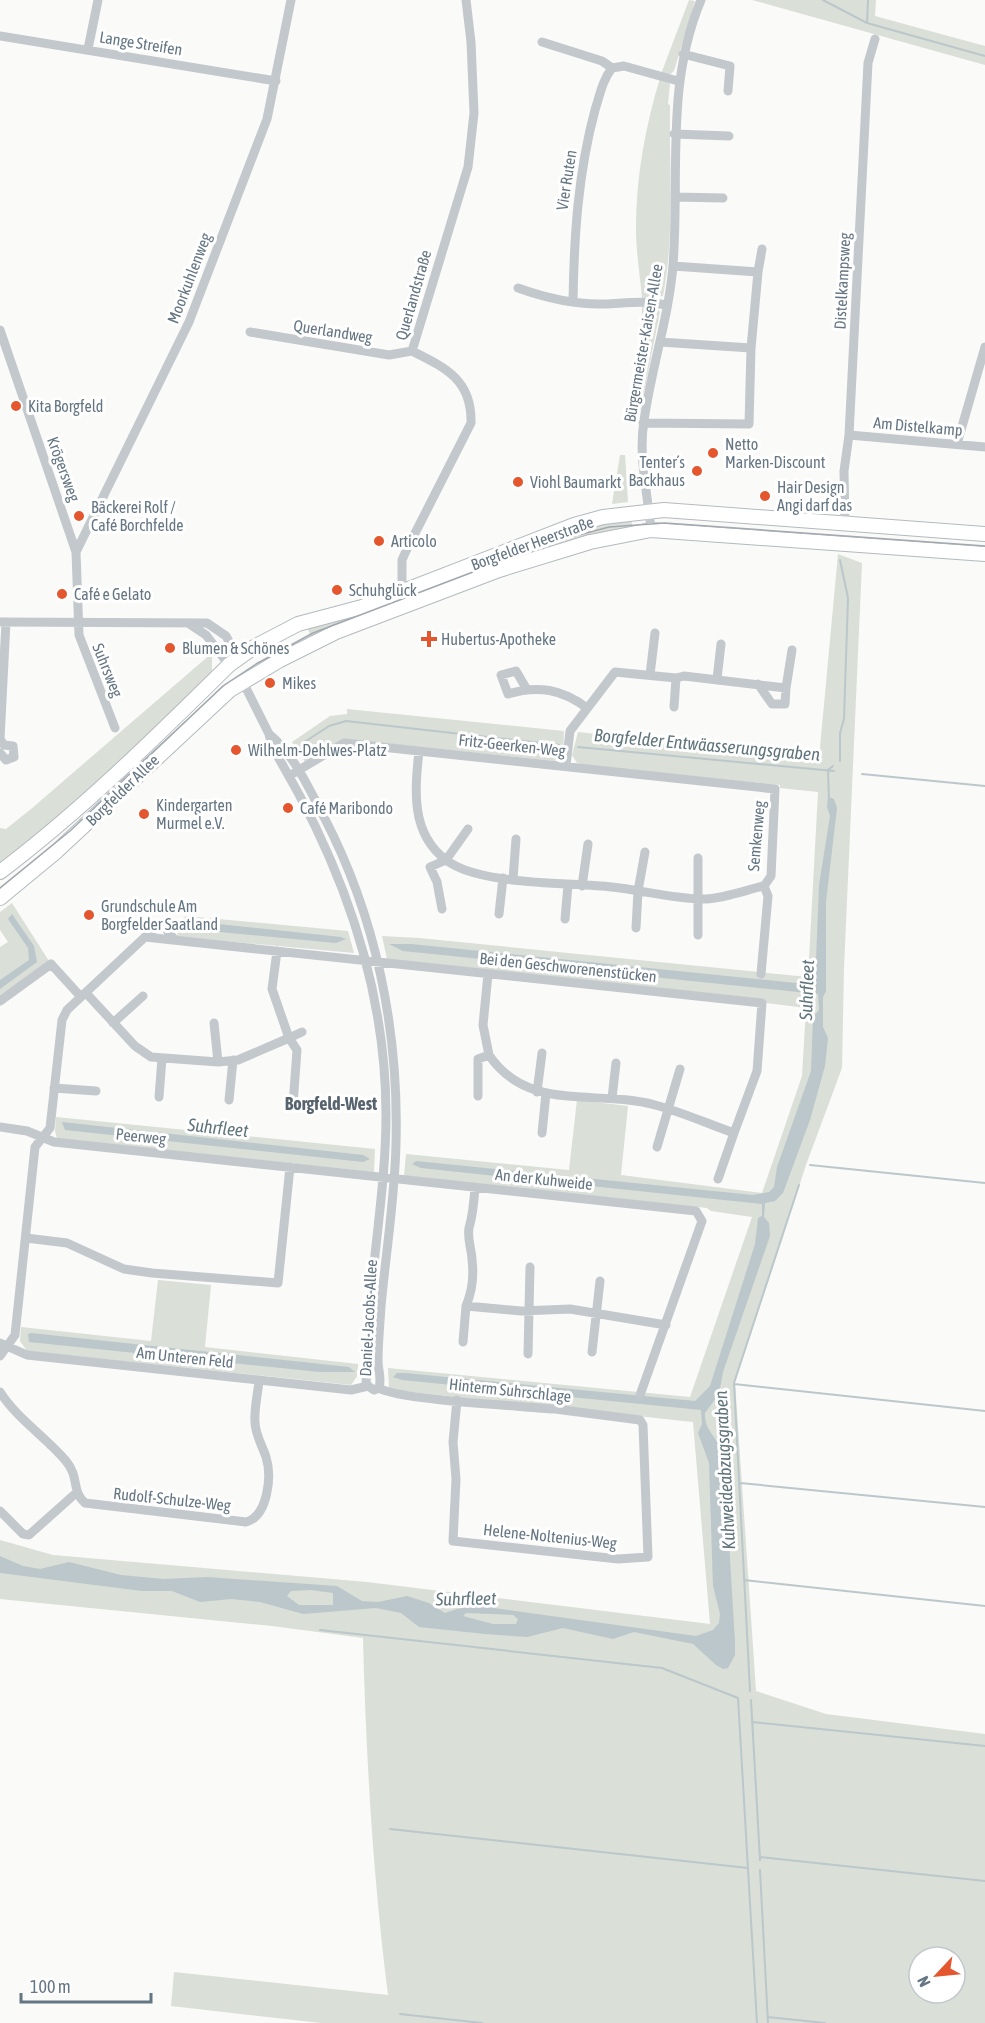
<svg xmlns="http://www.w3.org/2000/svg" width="985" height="2023" viewBox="0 0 985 2023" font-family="'Asap Condensed',sans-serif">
  <rect width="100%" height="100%" fill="#fafaf8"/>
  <!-- green -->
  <path fill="#dadfd7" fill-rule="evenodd" d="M689,0L695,1L674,71L669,75L661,74Z
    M752,0H876L875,16L985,46V65Z
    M660,78L670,84L668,104L670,105C669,169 675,232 663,296L642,298C640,275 636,252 636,229C636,177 645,128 660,78Z
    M642,303L655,306L660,312L640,412L636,411L641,372Z
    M620,455H625L628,502L612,504Z
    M631,516L632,526L595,536L312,639L307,627L542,539Z
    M838,554L862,563L844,968L842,1068L806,1165L735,1382L756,1691L826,1714L985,1734V2023H321L171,2006L174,1972L388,1995C373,1876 366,1758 363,1638L272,1626L0,1599V1540L53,1555L367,1582L710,1624L693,1422L393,1390L389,1388L388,1368L690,1397L752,1217L711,1211L707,1208L404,1176L406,1154L569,1170L577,1100L628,1106L621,1175L762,1193L802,1076L806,1008L766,1003L765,999L387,959L382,936L419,938L808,977L818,792L780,788V785L584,765L577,763L572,755L578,732L819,758ZM919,1957H955V1993H919Z
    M212,653V674L84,795L0,866V828L6,829L31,809Z
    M347,709L564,731L563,754L555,761L343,739L305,762L292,742L330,716L347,714Z
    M12,903L49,961L0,996V947L8,942L0,930V912Z
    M186,916L348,931L354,953L179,937L177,936L180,920Z
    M56,1117L375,1149L374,1172L57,1139L55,1131Z
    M158,1280L211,1285L205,1347L358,1364V1375L351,1385L27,1351L20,1341L21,1327L151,1341Z"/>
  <!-- water -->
  <path fill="#bbc7cb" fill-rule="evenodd" d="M828,797L834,799L837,808L826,902V991L823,997V1027L828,1038L825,1066L810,1120L783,1193L775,1201L765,1203L764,1217L769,1223L770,1236L723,1372L719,1394L705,1413C704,1434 720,1436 724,1459L735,1642V1655L728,1668L723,1669L716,1665L693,1644L634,1632L613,1639L563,1628L527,1637L485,1634L419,1627L401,1613L376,1608L303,1614L260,1602L231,1599L200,1602L172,1591H142L0,1573V1556L23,1566L40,1569L69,1562L121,1575L164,1579L207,1577L337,1586L362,1601L378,1602L407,1596L429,1603L445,1613L466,1606L486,1607L696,1636L713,1630L719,1623L720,1614L713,1586L709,1463L698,1433L702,1424L701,1410L402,1380L393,1377L397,1373H405L695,1401L710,1386L755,1244L758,1218L762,1216V1204L421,1168L412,1164L416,1161L753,1195L769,1192L774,1187L777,1167L811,1071L813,1017L819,1010L818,994L403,951L389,944H411L815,985L819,885L830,816L827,807ZM311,1590L333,1593V1605H299L287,1596L291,1591ZM466,1613L513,1615L518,1619L516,1624H493L463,1616Z
    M12,914L34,946L37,962L0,989V980L29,960L28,948L8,919Z
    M199,922L341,937L346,939L336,943L199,930L195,928Z
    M62,1122L363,1155L370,1159L363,1162L65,1130Z
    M31,1333L349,1367L355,1372H320L29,1342L28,1334Z"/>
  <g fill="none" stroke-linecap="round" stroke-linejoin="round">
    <!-- stream -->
    <path stroke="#bbc7cb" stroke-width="2" d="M823,0L867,23L985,56
      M867,23L868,0
      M303,743L329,726L346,721L559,745
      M578,747L834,771
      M840,761V733L844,719L848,598L840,560
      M828,770L829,800
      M828,770L833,766
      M862,774L985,786
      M810,1165L985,1183
      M734,1384L985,1411
      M740,1483L985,1507
      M744,1580L985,1606
      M320,1630L662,1668L738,1698L757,2023
      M750,1691L734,1383L799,1185
      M751,1700L760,1860
      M752,1722L985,1746
      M390,1829L748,1868
      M760,1857L985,1881
      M760,1870L768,2023
      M400,2014L482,2023
      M768,2017L825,2023"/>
    <defs>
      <path id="secondary" d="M0,872C82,810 156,737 229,665L254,647L298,624L362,607L574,525L603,517L664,510L985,534
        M0,898L57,851L230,690L280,660L336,632L499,570L590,542L651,530L985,554"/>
    </defs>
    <!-- secondary casing -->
    <use href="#secondary" stroke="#b3babf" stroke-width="16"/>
    <!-- minor -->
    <path stroke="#c3c8cc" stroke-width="9" d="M0,36L276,81
      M542,42L602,61L612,68L624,66L678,81
      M88,49L98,0
      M683,54L730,66L728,91
      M674,134L729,136
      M675,197L723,198
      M673,266L758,272L751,348
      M758,272L762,249
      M518,288C546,298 575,305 605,304C627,303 645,300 666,305
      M573,302C574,237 578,173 595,110C600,95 602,81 612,68
      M0,330L76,552L79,635L115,728
      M250,332L389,355L412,351
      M412,351L468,167L474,113L471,42L466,0
      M643,423L749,424L751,348L660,342
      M849,435L985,447
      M957,444L985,347
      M845,525L844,471L849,435L868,63L875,39
      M651,530C648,495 638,456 644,421C651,369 669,317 673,265C680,174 665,86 701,0
      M76,552L189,322L267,119L291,0
      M402,593V560L406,551L471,423C472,380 446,368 412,351
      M0,622L207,623L226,636L238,658
      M188,623L206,635L229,665
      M650,675L655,633
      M717,679L721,644
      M243,682L269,734L272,747C340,859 386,982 386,1115C386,1162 380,1208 375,1255C371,1297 371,1340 366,1382L368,1386L374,1390L379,1388C382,1378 378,1370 378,1361C378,1343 380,1324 381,1306C386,1252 395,1197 396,1143C399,1030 376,917 324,817C309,789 294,754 269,734
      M526,688L516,671L501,675L508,694C538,685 562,689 587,708
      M786,688L792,650
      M674,707L676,678
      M4,745L0,739L6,622
      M0,753L6,760L14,757L13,746L4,745
      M566,765L570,731L615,672L676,678L684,676L786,688L785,704H772L758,684
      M294,773L344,743L775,789L771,876L764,886C746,890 725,898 706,899C679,900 640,890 612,887C569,882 480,886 446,860C410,833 415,789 419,751
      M698,858V935
      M513,879L516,839
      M582,886L588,844
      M442,909L437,882L430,867L446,860L468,829
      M499,914L503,878
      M565,919L568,885
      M636,928L638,891L645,852
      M145,937L161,923L175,940
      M761,974L768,896L764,886
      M86,993L135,1046L151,1057L218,1062L238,1060L289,1038L272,989L277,951
      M0,1001L51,964L81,997
      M113,1023L143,996
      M214,1023L218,1062
      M54,1088L96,1091
      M537,1092L542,1053
      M478,1096V1059L489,1055L483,1025L488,974
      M159,1097L162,1058
      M612,1098L616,1063
      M229,1100L233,1060
      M293,1105L297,1050L289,1038L302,1032
      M0,1127L27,1131L54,1142L696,1211L702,1221L640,1395
      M542,1133L546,1093
      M657,1147L680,1069
      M718,1179L734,1133
      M26,1238L67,1243L124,1269L152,1273L278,1283L290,1167
      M466,1306C472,1292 474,1276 472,1260C472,1250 467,1240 469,1228C473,1215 474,1202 475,1187
      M463,1342L466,1306L521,1311L570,1309L666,1325
      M0,1343L27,1355L351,1390L368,1386
      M592,1352L600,1281
      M528,1354L530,1267
      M0,1356L15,1335L35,1147L50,1128L62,1020L67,1010L145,937L762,1003L757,1071L734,1133C708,1124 682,1112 655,1105C596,1089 528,1113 489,1055
      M379,1388C398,1400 522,1406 553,1409H555L640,1420L643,1425L648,1557L618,1559L453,1541L456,1479L453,1442L457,1400
      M0,1392C17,1419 46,1437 66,1461C80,1478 71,1491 85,1503L246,1522C268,1516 272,1476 266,1457C262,1445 255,1434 255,1422C254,1408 258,1394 259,1380
      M0,1511L23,1534L29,1535L76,1493"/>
    <!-- secondary -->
    <use href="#secondary" stroke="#fff" stroke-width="14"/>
    <!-- tram -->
    <path stroke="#a2aab0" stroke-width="1.5" d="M0,888L70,831L223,686L256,664L313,633L549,543L609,527L665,523L985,546"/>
  </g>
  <!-- markers -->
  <g fill="#e4572e" stroke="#fff" stroke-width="2">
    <circle cx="16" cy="406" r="6"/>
    <circle cx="713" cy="453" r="6"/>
    <circle cx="697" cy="471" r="6"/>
    <circle cx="518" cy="482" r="6"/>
    <circle cx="765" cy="496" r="6"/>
    <circle cx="79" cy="516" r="6"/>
    <circle cx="379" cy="541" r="6"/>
    <circle cx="337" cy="590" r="6"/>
    <circle cx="62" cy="594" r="6"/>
    <path d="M426 630h6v6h6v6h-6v6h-6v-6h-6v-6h6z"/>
    <circle cx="170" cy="648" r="6"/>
    <circle cx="270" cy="683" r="6"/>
    <circle cx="236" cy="750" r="6"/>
    <circle cx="288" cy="808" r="6"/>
    <circle cx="144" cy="814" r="6"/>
    <circle cx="89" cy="915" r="6"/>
  </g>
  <g text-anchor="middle" stroke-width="6" stroke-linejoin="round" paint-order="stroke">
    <!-- street labels -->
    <g font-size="16" fill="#657683" stroke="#fff">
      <text transform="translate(141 43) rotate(9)" y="6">Lange Streifen</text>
      <text transform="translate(566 180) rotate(-81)" y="6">Vier Ruten</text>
      <text transform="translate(189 278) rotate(-69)" y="6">Moorkuhlenweg</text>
      <text transform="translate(842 281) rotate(-87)" y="6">Distelkampsweg</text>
      <text transform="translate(413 295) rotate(-74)" y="6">Querlandstraße</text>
      <text transform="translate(333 331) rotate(9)" y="6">Querlandweg</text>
      <text transform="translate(643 343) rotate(-80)" y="6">Bürgermeister-Kaisen-Allee</text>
      <text transform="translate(918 426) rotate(5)" y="6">Am Distelkamp</text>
      <text transform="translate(64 469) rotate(70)" y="6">Krögersweg</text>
      <text transform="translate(532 543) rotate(-20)" y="6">Borgfelder Heerstraße</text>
      <text transform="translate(108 670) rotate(68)" y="6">Suhrsweg</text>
      <text transform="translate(512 745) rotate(6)" y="6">Fritz-Geerken-Weg</text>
      <text transform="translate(122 790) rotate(-44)" y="6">Borgfelder Allee</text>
      <text transform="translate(756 836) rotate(-85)" y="6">Semkenweg</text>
      <text transform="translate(568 967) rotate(6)" y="6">Bei den Geschworenenstücken</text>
      <text transform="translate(141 1136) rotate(6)" y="6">Peerweg</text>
      <text transform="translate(544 1179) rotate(6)" y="6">An der Kuhweide</text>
      <text transform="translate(368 1318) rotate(-87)" y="6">Daniel-Jacobs-Allee</text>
      <text transform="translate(185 1357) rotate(6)" y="6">Am Unteren Feld</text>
      <text transform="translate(510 1390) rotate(6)" y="6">Hinterm Suhrschlage</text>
      <text transform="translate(172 1499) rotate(6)" y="6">Rudolf-Schulze-Weg</text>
      <text transform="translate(550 1536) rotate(6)" y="6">Helene-Noltenius-Weg</text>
    </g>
    <!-- poi labels -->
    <g font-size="16" fill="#657683" stroke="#fff" text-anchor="start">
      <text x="28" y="412">Kita Borgfeld</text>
      <text x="725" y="450">Netto<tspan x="725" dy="18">Marken-Discount</tspan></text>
      <text x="685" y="468" text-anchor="end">Tenter´s<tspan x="685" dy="18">Backhaus</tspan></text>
      <text x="530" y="488">Viohl Baumarkt</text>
      <text x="777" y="493">Hair Design<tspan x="777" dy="18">Angi darf das</tspan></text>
      <text x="91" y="513">Bäckerei Rolf /<tspan x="91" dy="18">Café Borchfelde</tspan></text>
      <text x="391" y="547">Articolo</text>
      <text x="349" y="596">Schuhglück</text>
      <text x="74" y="600">Café e Gelato</text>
      <text x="441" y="645">Hubertus-Apotheke</text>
      <text x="182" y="654">Blumen &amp; Schönes</text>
      <text x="282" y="689">Mikes</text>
      <text x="248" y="756">Wilhelm-Dehlwes-Platz</text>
      <text x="156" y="811">Kindergarten<tspan x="156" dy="18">Murmel e.V.</tspan></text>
      <text x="300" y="814">Café Maribondo</text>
      <text x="101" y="912">Grundschule Am<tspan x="101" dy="18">Borgfelder Saatland</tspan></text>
    </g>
    <!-- water labels -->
    <g font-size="18" font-style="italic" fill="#60757c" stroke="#fff">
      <text transform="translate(707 745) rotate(5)" y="6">Borgfelder Entwäasserungsgraben</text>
      <text transform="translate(807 990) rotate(-88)" y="6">Suhrfleet</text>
      <text transform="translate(218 1128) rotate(6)" y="6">Suhrfleet</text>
      <text transform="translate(725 1470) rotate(-93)" y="6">Kuhweideabzugsgraben</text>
      <text transform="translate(466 1599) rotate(-1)" y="6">Suhrfleet</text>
    </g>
    <!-- neighbourhood labels -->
    <g font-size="18" font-weight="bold" fill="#57646e" stroke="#fff">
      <text x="331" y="1110">Borgfeld-West</text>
    </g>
  </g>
  <!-- north arrow -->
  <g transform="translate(937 1975) rotate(244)"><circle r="28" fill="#ffffff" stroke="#c1c8cd" stroke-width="1.5"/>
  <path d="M0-4.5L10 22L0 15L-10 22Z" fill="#e4572e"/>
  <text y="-9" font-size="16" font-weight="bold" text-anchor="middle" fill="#657683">N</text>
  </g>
  <!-- scale -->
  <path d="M21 1993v9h130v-9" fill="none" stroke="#657683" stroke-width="3"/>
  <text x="30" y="1993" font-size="18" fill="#657683" stroke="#ffffff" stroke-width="4.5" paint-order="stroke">100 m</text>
</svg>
